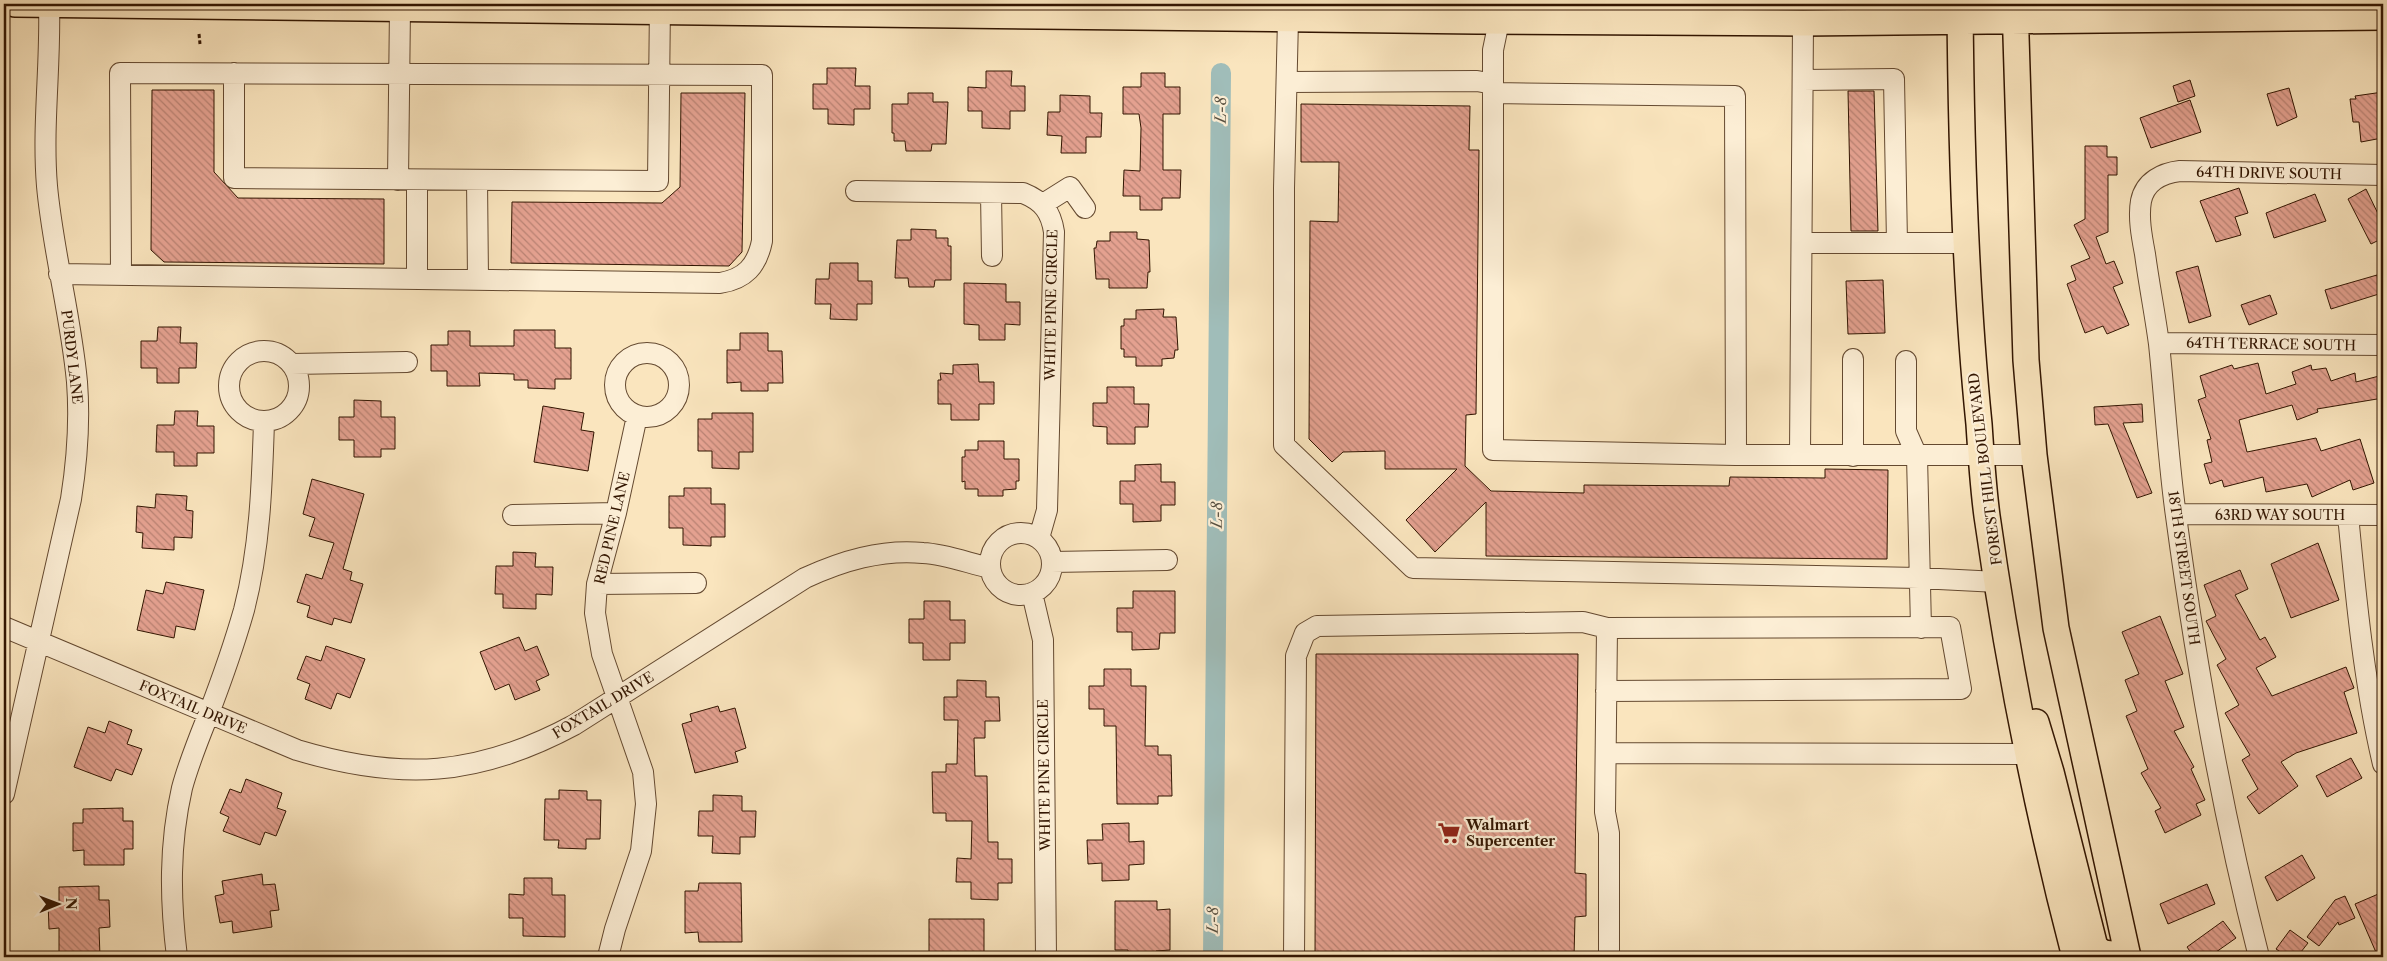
<svg xmlns="http://www.w3.org/2000/svg" width="2387" height="961" viewBox="0 0 2387 961" font-family="'Libre Caslon Text',serif">
  <defs>
    <pattern id="building-back-hatch" width="6" height="6" patternUnits="userSpaceOnUse" patternTransform="scale(1.25)"><rect width="6" height="6" fill="#e4a190"/><path d="M-1 5l2 2M0 0l6 6M5-1l2 2" fill="none" stroke="#b98273"/></pattern>
  </defs>
  <rect width="100%" height="100%" fill="#fae5be"/>
  <filter id="stains"><feTurbulence type="fractalNoise" baseFrequency=".004" numOctaves="4"/><feColorMatrix values="0 0 0 0 .2 0 0 0 0 .09 0 0 0 0 .02 0 0 0 .5 -.17"/></filter>
  <radialGradient id="worn" r=".72"><stop offset=".6" stop-color="#630" stop-opacity="0"/><stop offset="1" stop-color="#630" stop-opacity=".3"/></radialGradient>
  <g fill="none" stroke-linecap="round" stroke-linejoin="round">
    <!-- canal -->
    <path stroke="#a0bdb9" stroke-width="20" d="M1213,957L1221,73"/>
  </g>
  <!-- building -->
  <path fill="url(#building-back-hatch)" stroke="#321501" d="M827,68H856L855,86H870V109H854V125L828,124V109H813V84H827Z
    M986,71H1012L1011,86H1025V111H1010V129L982,128V111H968V87L986,88Z
    M1141,73H1165V87H1180V114H1163V170H1181L1180,198H1162V210H1140V196H1123L1124,170L1140,171L1141,128L1139,114H1123V87H1141Z
    M2190,80L2195,96L2178,102L2173,86Z
    M2289,88L2297,117L2277,126L2267,94Z
    M152,90H214V172L238,198L384,199V264L164,262L151,250Z
    M1848,91H1874L1878,231H1851Z
    M2383,92L2382,138L2361,142L2359,122H2353L2350,99H2356L2355,96Z
    M681,93H745L742,252L729,266L511,263L512,202L662,203L680,187Z
    M908,93H933V102H948L946,144H932L931,151H906L905,141H894V133H892V104H908Z
    M1060,95L1090,96V113H1102L1101,137H1086V153H1061L1062,136L1047,135L1048,112H1060Z
    M2190,100L2201,132L2151,148L2140,118Z
    M1301,104L1470,106L1469,150H1479L1476,414L1466,415L1465,466L1491,491L1584,493V485L1729,486L1730,477L1825,478V469L1888,470L1887,559L1486,556V502L1435,552L1406,520L1457,469H1385V451L1343,452L1332,462L1309,439L1310,221L1338,222L1339,162H1301Z
    M2085,146H2107V157H2117V175H2108V232L2096,237L2106,264L2114,261L2123,283L2113,287L2129,325L2107,334L2103,326L2085,333L2067,284L2076,280L2071,266L2090,258L2074,225L2085,219Z
    M2239,188L2248,213L2235,217L2241,235L2216,242L2200,201Z
    M2366,189L2383,224V238L2371,244L2348,199Z
    M2315,194L2326,221L2274,238L2266,213Z
    M911,229L936,230V238H948V246H951V280H935L934,287H909L908,278H895L897,240H911Z
    M1110,232H1137V239L1149,240L1150,272H1148L1147,288H1109V279H1096L1094,248H1096L1097,241H1110Z
    M830,263H858V281H872V304H857V320L830,319L831,304H815L816,279H829Z
    M2198,266L2211,316L2189,323L2176,272Z
    M2377,275L2382,293L2331,309L2325,290Z
    M1883,280L1885,333L1848,334L1846,281Z
    M964,283L1006,284V302H1020V325L1005,324V340H979V325L964,324Z
    M2270,295L2277,314L2249,325L2241,305Z
    M1164,309L1163,317H1176L1178,350H1175L1174,358L1162,359V366H1136V357H1124V349H1121V326H1124V319H1136V310Z
    M158,327H181L180,343H197L196,368H179V383H157V368H141V341H157Z
    M514,330H555V348H571V379H555V389L528,388V380H514V374L479,373L480,386H447V371H431V345H448V331H470V346H514Z
    M740,333H768V351H782L783,383H768V391H741V382L727,383V350H740Z
    M2258,363L2266,394L2296,384L2292,372L2311,365L2312,370L2326,368L2331,381L2355,373L2356,382L2383,375V398L2317,409L2318,412L2297,420L2292,405L2239,420L2247,452L2316,438L2321,451L2360,439L2374,483L2353,490L2350,480L2312,497L2307,484L2266,492L2263,477L2224,487L2222,480L2210,484L2204,464L2212,462L2207,440L2211,439L2198,400L2206,397L2200,376L2232,365L2234,369Z
    M978,364L979,382H994V404H979V420H951V404H938V380H941L940,373L953,374V365Z
    M1107,387H1134V404H1149L1148,427H1135V444H1107V427L1093,426V403H1107Z
    M354,400L381,401V417H395V449H381V457H354V440H339V417H354Z
    M2142,404L2143,422L2123,423L2152,493L2137,498L2108,424L2095,425L2094,407Z
    M543,406L584,413L581,430L594,432L588,471L534,462Z
    M175,411H198L197,426H214V453H197V466H174V452H156L157,425H174Z
    M712,413H753V452H739V469L712,468V451H698V419H712Z
    M978,441H1004V459H1019V481H1016V489L1003,490V496H978V489H965V481L962,482V457H965V450H978Z
    M1161,464V482H1175V505H1161V521L1133,522V504H1120V481H1135V465Z
    M312,479L364,494L343,569L352,572L350,580L363,584L351,623L334,618L332,625L307,617L310,606L297,602L306,574L322,579L334,543L309,536L315,518L303,514Z
    M684,488H711V504H725V537H711V546L683,545V528H669V496H684Z
    M156,494L187,496L186,510L193,511L192,538L174,537V550L142,548L143,533L136,532L137,506L155,508Z
    M2318,543L2339,600L2291,618L2271,564Z
    M513,552L536,553L535,567H553L552,595L536,594V609L503,608V594H495L496,566H513Z
    M2240,570L2248,589L2235,595L2260,640L2265,637L2276,657L2256,668L2272,696L2346,667L2354,688L2344,692L2357,733L2296,753L2281,762L2298,786L2259,814L2247,797L2258,789L2242,760L2250,755L2225,713L2239,705L2217,665L2226,659L2206,621L2216,616L2204,585Z
    M166,582L204,590L195,630L176,626L174,638L137,630L146,590L163,594Z
    M1133,591H1175V633H1160L1159,649L1132,650V632H1117V608H1133Z
    M924,601H950V620H965V643H950V660H923V643H909V619H924Z
    M2160,616L2183,674L2165,681L2184,727L2174,731L2194,767L2191,769L2205,800L2196,804L2201,815L2165,833L2155,811L2161,808L2141,773L2148,769L2126,716L2137,711L2125,680L2139,674L2122,632Z
    M519,637L525,651L537,646L549,675L536,681L540,690L515,700L509,684L495,690L480,652Z
    M326,646L365,659L350,698L337,693L331,709L305,699L310,684L297,679L306,656L321,661Z
    M1316,654H1578L1575,873L1586,874V916L1575,917L1574,957H1315Z
    M1104,669H1131V686H1146L1145,746H1158V755H1171L1172,796H1158V804H1117L1116,726H1104V709H1089V686H1104Z
    M957,680L986,681V697H999L1000,721H985V738H974L975,776H987L988,842H998V859H1012V883H998V900L971,899V882H956L957,858L971,859L972,821H946V813H933L932,772H946V764H957L958,720H944V697H957Z
    M718,706L720,712L735,708L746,748L735,752L738,762L695,773L682,724L692,721L690,714Z
    M109,721L132,730L127,744L142,749L132,775L116,769L111,781L74,767L88,727L105,733Z
    M2351,758L2362,778L2327,797L2316,776Z
    M246,779L282,793L277,808L286,811L276,836L265,832L260,845L223,831L229,817L220,813L230,789L241,793Z
    M559,790L587,791V800H601L600,839H586V849L558,848L559,840H544L545,799H559Z
    M713,795L742,796V811H756L755,837H740V854L712,853L713,836H698L699,811H713Z
    M123,808V821H133V849H124V865H84V850L73,851V823H83V809Z
    M1129,823V842L1144,841V864L1129,865V880L1102,881V863L1088,864L1087,840H1103L1102,824Z
    M2302,855L2315,878L2277,901L2265,877Z
    M262,874L263,885L275,884L279,910L270,911L272,927L233,933L232,921L220,923L215,896L224,894L222,881Z
    M524,878H552V895H565V937L523,936V918H509V894L524,895Z
    M699,883H741L742,942H699L698,932L685,933V891H698Z
    M2207,884L2215,904L2168,924L2160,904Z
    M99,886V900H109L110,927L99,928L100,957H59V928L49,929L48,901H59V887Z
    M2383,892V957H2378L2355,904Z
    M2345,896L2355,918L2339,925L2338,922L2319,946L2307,937L2335,900Z
    M1115,901H1157V910L1170,909V950L1156,951V957H1128V950H1115Z
    M929,919H984V957H929Z
    M2223,921L2236,938L2209,957H2194L2187,947Z
    M2290,930L2308,943L2297,957H2288L2276,949Z"/>
  <g fill="none" stroke-linecap="round" stroke-linejoin="round">
    <defs>
      <path id="minor" d="M1288,19L1284,188V445L1413,568L1919,578L1998,582
        M1499,21L1493,50V450L1736,455H2034
        M234,73V178L658,181L660,4
        M1803,80L1894,79L1897,243
        M1288,82L1477,81L1493,84
        M1493,93L1735,96L1736,455
        M398,180L400,8
        M417,180V279
        M477,180L478,279
        M856,191L1023,193C1043,201 1051,212 1054,232L1047,510L1039,538
        M991,193L992,256
        M1043,204L1070,187L1085,208
        M1803,243H1965
        M59,274L720,283C745,279 757,266 762,241V75L120,73L121,275
        M2159,343L2383,345
        M229 386a35 35 0 1 1 70 0a35 35 0 1 1-70 0Z
        M615 385a32 32 0 1 1 64 0a32 32 0 1 1-64 0Z
        M1853,359V456
        M1906,361V431L1917,456L1921,628
        M292,364L407,362
        M1800,455L1803,23
        M2176,514L2383,515
        M513,515L616,513
        M2348,515C2356,599 2364,683 2383,764
        M990 564a31 31 0 1 1 62 0a31 31 0 1 1-62 0Z
        M1052,562L1167,560
        M597,584L696,583
        M1032,593L1043,640L1046,957
        M4,627L297,750C401,781 477,777 574,725L805,578C842,561 881,549 923,553C945,554 968,563 990,568
        M1607,628L1605,812L1609,833V957
        M1606,753L2028,754
        M4,794L71,499C77,461 80,421 77,382C71,316 53,252 47,186C42,126 51,64 49,4
        M177,957C170,900 169,845 182,788C189,762 199,738 209,713C222,679 234,645 244,610C260,548 262,485 264,422
        M608,957L615,929L641,851L646,804L643,772L602,654L595,613L597,584L616,513L637,416
        M1294,957L1296,656L1305,633L1317,626L1583,622L1607,628L1950,627L1961,689L1606,691
        M2259,957C2222,812 2196,665 2176,516C2168,459 2165,401 2159,344C2155,314 2149,284 2145,254C2142,238 2138,218 2141,201C2145,181 2163,173 2180,171L2383,175"/>
      <path id="major" d="M15,4L1477,21L1803,23L2383,17
        M1960,4C1961,144 1965,285 1979,424C1981,455 1983,486 1987,516C2008,664 2037,812 2075,957
        M2015,4L2026,360L2034,455L2056,628L2128,957
        M2036,722L2051,772L2095,947L2103,953L2127,956"/>
    </defs>
    <!-- minor casing -->
    <use href="#minor" stroke="#644930" stroke-width="22"/>
    <!-- major casing -->
    <use href="#major" stroke="#321501" stroke-width="28"/>
    <!-- path -->
    <path stroke="#321501" stroke-width="3" stroke-dasharray="4 2.5" stroke-linecap="butt" d="M199,34L200,44"/>
    <!-- minor -->
    <use href="#minor" stroke="#fceed5" stroke-width="20"/>
    <!-- major -->
    <use href="#major" stroke="#fae5be" stroke-width="25"/>
  </g>
  <!-- icons -->
  <defs>
    <symbol id="supermarket-bare" viewBox="-9 -9 18 18"><path d="M-6-5.5h2.5l.6 2H6L4.5 2H-2.5L-4.4-4H-6ZM-1.5 3.2a1.3 1.3 0 1 0 .1 0ZM3 3.2a1.3 1.3 0 1 0 .1 0Z" fill="#8f2418" stroke="#fceed5" stroke-width="2.5" paint-order="stroke"/></symbol>
  </defs>
  <g fill-rule="evenodd">
    <use href="#supermarket-bare" x="1433" y="817" width="32" height="32"/>
  </g>
  <g text-anchor="middle" stroke-width="4.5" stroke-linejoin="round" paint-order="stroke">
    <!-- street labels -->
    <g font-size="14" fill="#321501" stroke="#fceed5">
      <text transform="translate(2269 173) rotate(1)" y="5">64TH DRIVE SOUTH</text>
      <text transform="translate(1051 305) rotate(-89)" y="5">WHITE PINE CIRCLE</text>
      <text transform="translate(2271 344) rotate(1)" y="5">64TH TERRACE SOUTH</text>
      <text transform="translate(72 357) rotate(83)" y="5">PURDY LANE</text>
      <text transform="translate(1985 469) rotate(-97)" y="5">FOREST HILL BOULEVARD</text>
      <text x="2280" y="520">63RD WAY SOUTH</text>
      <text transform="translate(612 528) rotate(-77)" y="5">RED PINE LANE</text>
      <text transform="translate(2184 568) rotate(82)" y="5">18TH STREET SOUTH</text>
      <text transform="translate(603 705) rotate(-31)" y="5">FOXTAIL DRIVE</text>
      <text transform="translate(193 707) rotate(23)" y="5">FOXTAIL DRIVE</text>
      <text transform="translate(1044 775) rotate(-91)" y="5">WHITE PINE CIRCLE</text>
    </g>
    <!-- poi labels -->
    <g font-size="14" font-weight="bold" fill="#321501" stroke="#fceed5" text-anchor="start">
      <text x="1466" y="830">Walmart<tspan x="1466" dy="16">Supercenter</tspan></text>
    </g>
    <!-- water labels -->
    <g font-size="15" font-style="italic" fill="#585041" stroke="#fceed5">
      <text transform="translate(1221 110) rotate(-89)" y="5">L-8</text>
      <text transform="translate(1217 515) rotate(-89)" y="5">L-8</text>
      <text transform="translate(1213 920) rotate(-89)" y="5">L-8</text>
    </g>
  </g>
  <!-- margin -->
  <rect width="2387" height="961" fill="none" stroke="#fae5be" stroke-width="20"/>
  <rect x="5" y="5" width="2377" height="951" fill="none" stroke="#321501" stroke-width="2.5"/>
  <rect x="10" y="10" width="2367" height="941" fill="none" stroke="#321501"/>
  <!-- north arrow -->
  <g transform="translate(58 904) rotate(89)" stroke="#fceed5" stroke-width="4" paint-order="stroke">
  <path d="M0-4L9 19L0 12L-9 19Z" fill="#321501"/>
  <text y="-8" font-size="14" font-weight="bold" text-anchor="middle" fill="#321501">N</text>
  </g>
  <rect width="100%" height="100%" filter="url(#stains)"/>
  <rect width="100%" height="100%" fill="url(#worn)"/>
</svg>
